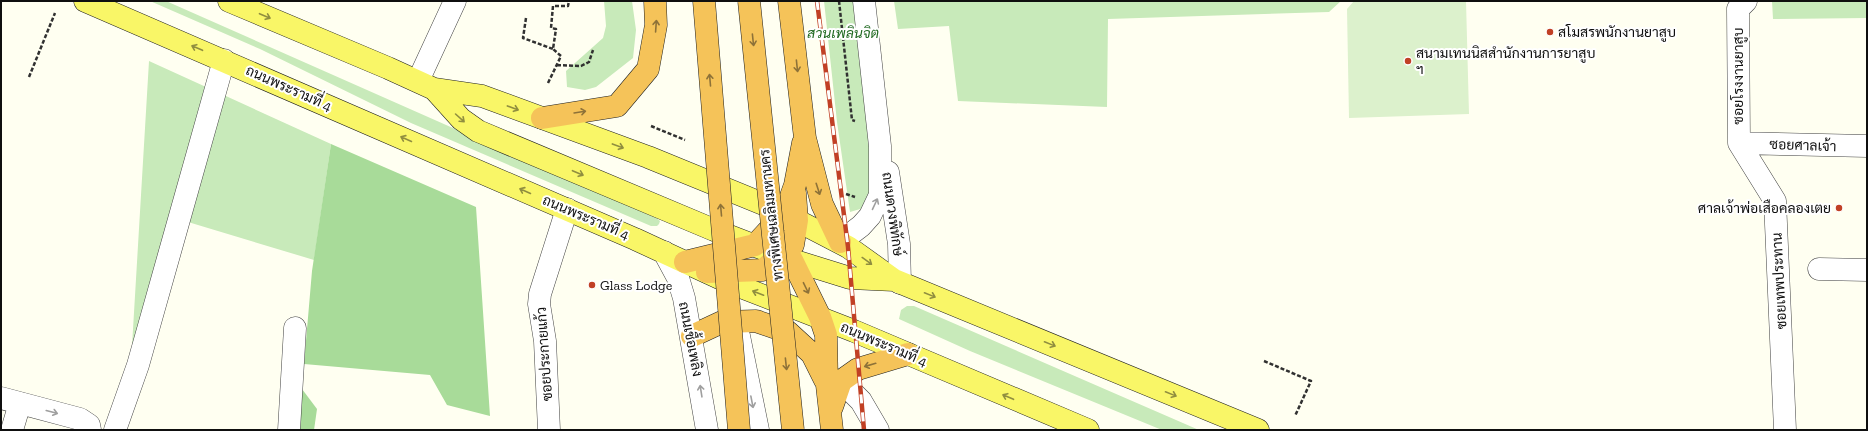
<svg xmlns="http://www.w3.org/2000/svg" width="1868" height="431" viewBox="0 0 1868 431" font-family="'Zilla Slab',Sarabun,serif">
  <rect width="100%" height="100%" fill="#fffff1"/>
  <!-- green -->
  <path fill="#c8eaba" d="M150,1H166L656,218L660,221L659,224L657,226H651L411,123L260,49Z
    M604,1H632L636,30L633,58L596,87L585,90L567,87L566,71L603,38L606,26Z
    M824,1H855L869,133L873,190L867,207L850,212L837,122Z
    M894,1H1341L1329,12L1108,19L1107,107L958,101L949,26L898,29Z
    M1772,1H1867V18L1773,19Z
    M149,61L331,144L314,260L188,222L132,346Z
    M907,306H914L1199,430H1162L970,351L899,319L901,310Z"/>
  <!-- forest -->
  <path fill="#a8db99" d="M331,144L476,207L490,416L447,405L430,375L304,364L312,271Z
    M302,389L317,409L314,430H298Z"/>
  <!-- pitch -->
  <path fill="#dcf1cc" d="M1354,1H1466L1469,114L1349,118L1347,9Z"/>
  <g fill="none" stroke-linecap="round" stroke-linejoin="round">
    <defs>
      <path id="minor" d="M418,81L455,1
        M1739,143L1775,201L1785,430
        M1739,143L1738,9L1746,1
        M1739,143L1867,146
        M888,172L899,244L900,283
        M840,242L861,226L870,216L880,195V146L864,1
        M664,252L678,278L684,298L707,430
        M1819,269L1867,270
        M739,336L758,430
        M841,381L861,401L878,430
        M1,398L80,419L89,425L90,430
        M12,430L20,403
        M115,430L138,365L224,60
        M289,430L295,328
        M549,430L545,341L539,304L540,294L567,209"/>
      <path id="major" d="M85,1L635,239L728,282L854,331L1088,430
        M229,1L388,68L434,89L482,96L648,157L773,208L848,247L894,280L1258,430
        M434,89L461,119L478,131L714,230L792,260L850,278L894,280"/>
      <path id="highway" d="M789,1L805,138L822,204L840,242
        M542,118L617,106L648,69L656,25L655,1
        M792,260L820,317L826,335L827,385L832,430
        M685,262L755,245L785,213L795,185L803,143
        M707,272L763,270L793,245L797,220L795,193
        M692,336L722,322L756,321L788,332L812,354L825,380
        M832,407L841,381L858,369L908,354"/>
    </defs>
    <!-- minor casing -->
    <use href="#minor" stroke="#424242" stroke-width="23"/>
    <!-- major casing -->
    <use href="#major" stroke="#202020" stroke-width="23"/>
    <!-- highway casing -->
    <use href="#highway" stroke="#202020" stroke-width="23"/>
    <!-- path -->
    <path stroke="#313131" stroke-width="2.5" stroke-dasharray="4 2" stroke-linecap="butt" d="M839,1L852,120L855,121
      M526,18L523,38L553,49
      M557,65L581,66L589,62L593,50
      M29,77L55,13
      M548,83L561,56L553,49L556,29L551,28L553,6H568L569,1
      M651,126L685,140
      M846,194L855,197
      M1264,361L1311,381L1295,416"/>
    <!-- minor -->
    <use href="#minor" stroke="#fff" stroke-width="22"/>
    <!-- major -->
    <use href="#major" stroke="#f9f667" stroke-width="22"/>
    <!-- highway -->
    <use href="#highway" stroke="#f5c359" stroke-width="22"/>
    <defs>
      <path id="rail" d="M817,1L848,247L864,430"/>
    </defs>
    <!-- rail casing -->
    <use href="#rail" stroke="#c14025" stroke-width="4.5"/>
    <!-- rail -->
    <use href="#rail" stroke="#fff" stroke-width="3" stroke-dasharray="9" stroke-linecap="butt"/>
    <defs>
      <path id="highway-bridge" d="M704,1L739,430
        M749,1L793,430"/>
    </defs>
    <!-- highway-bridge casing -->
    <use href="#highway-bridge" stroke="#202020" stroke-width="23" stroke-linecap="butt"/>
    <!-- highway-bridge -->
    <use href="#highway-bridge" stroke="#f5c359" stroke-width="22"/>
  </g>
  <!-- one-way arrows -->
  <defs><path id="oneway-shaft" d="M-6 0H5M1.5-3L5.5 0L1.5 3" fill="none" stroke-width="1.6" stroke-linecap="round" stroke-linejoin="round"/></defs>
  <g stroke="#908e3f">
    <use href="#oneway-shaft" transform="translate(265 16) rotate(23)"/>
    <use href="#oneway-shaft" transform="translate(197 48) rotate(-157)"/>
    <use href="#oneway-shaft" transform="translate(513 108) rotate(20)"/>
    <use href="#oneway-shaft" transform="translate(460 118) rotate(42)"/>
    <use href="#oneway-shaft" transform="translate(406 139) rotate(-156)"/>
    <use href="#oneway-shaft" transform="translate(618 146) rotate(20)"/>
    <use href="#oneway-shaft" transform="translate(578 173) rotate(23)"/>
    <use href="#oneway-shaft" transform="translate(525 191) rotate(-156)"/>
    <use href="#oneway-shaft" transform="translate(867 261) rotate(36)"/>
    <use href="#oneway-shaft" transform="translate(758 293) rotate(-159)"/>
    <use href="#oneway-shaft" transform="translate(930 295) rotate(22)"/>
    <use href="#oneway-shaft" transform="translate(1050 344) rotate(22)"/>
    <use href="#oneway-shaft" transform="translate(1171 394) rotate(22)"/>
    <use href="#oneway-shaft" transform="translate(1008 397) rotate(-157)"/>
  </g>
  <g stroke="#8e7238">
    <use href="#oneway-shaft" transform="translate(656 26) rotate(-86)"/>
    <use href="#oneway-shaft" transform="translate(753 40) rotate(84)"/>
    <use href="#oneway-shaft" transform="translate(797 66) rotate(84)"/>
    <use href="#oneway-shaft" transform="translate(710 80) rotate(-95)"/>
    <use href="#oneway-shaft" transform="translate(580 112) rotate(-9)"/>
    <use href="#oneway-shaft" transform="translate(818 189) rotate(72)"/>
    <use href="#oneway-shaft" transform="translate(721 210) rotate(-95)"/>
    <use href="#oneway-shaft" transform="translate(806 288) rotate(64)"/>
    <use href="#oneway-shaft" transform="translate(786 364) rotate(84)"/>
    <use href="#oneway-shaft" transform="translate(870 365) rotate(164)"/>
  </g>
  <g stroke="#9f9f9f">
    <use href="#oneway-shaft" transform="translate(875 204) rotate(-65)"/>
    <use href="#oneway-shaft" transform="translate(701 391) rotate(-99)"/>
    <use href="#oneway-shaft" transform="translate(752 402) rotate(79)"/>
    <use href="#oneway-shaft" transform="translate(52 412) rotate(15)"/>
  </g>
  <!-- markers -->
  <g fill="#c14025" stroke="#fff" stroke-width="1.5">
    <circle cx="1550" cy="32" r="4"/>
    <circle cx="1408" cy="61" r="4"/>
    <circle cx="1839" cy="208" r="4"/>
    <circle cx="592" cy="285" r="4"/>
  </g>
  <g text-anchor="middle" stroke-width="4" stroke-linejoin="round" paint-order="stroke">
    <!-- poi labels -->
    <g font-size="14" fill="#0f0f0f" stroke="#fff" text-anchor="start">
      <text x="1558" y="37">สโมสรพนักงานยาสูบ</text>
      <text x="1416" y="58">สนามเทนนิสสำนักงานการยาสูบ<tspan x="1416" dy="16">ฯ</tspan></text>
      <text x="1831" y="213" text-anchor="end">ศาลเจ้าพ่อเสือคลองเตย</text>
      <text x="600" y="290">Glass Lodge</text>
    </g>
    <!-- park labels -->
    <g font-size="14" font-style="italic" fill="#1e681f" stroke="#fff">
      <text x="843" y="38">สวนเพลินจิต</text>
    </g>
    <!-- street labels -->
    <g font-size="14" fill="#0f0f0f" stroke="#fff">
      <text transform="translate(1738 76) rotate(-90)" y="5">ซอยโรงงานยาสูบ</text>
      <text transform="translate(289 88) rotate(24)" y="5">ถนนพระรามที่ 4</text>
      <text transform="translate(1803 145) rotate(2)" y="5">ซอยศาลเจ้า</text>
      <text transform="translate(893 214) rotate(82)" y="5">ถนนดวงพิทักษ์</text>
      <text transform="translate(771 215) rotate(-96)" y="5">ทางพิเศษเฉลิมมหานคร</text>
      <text transform="translate(586 217) rotate(23)" y="5">ถนนพระรามที่ 4</text>
      <text transform="translate(1779 281) rotate(-93)" y="5">ซอยเทพประทาน</text>
      <text transform="translate(691 339) rotate(79)" y="5">ถนนเชื้อเพลิง</text>
      <text transform="translate(884 344) rotate(23)" y="5">ถนนพระรามที่ 4</text>
      <text transform="translate(544 354) rotate(-94)" y="5">ซอยประกายแก้ว</text>
    </g>
  </g>
  <!-- border -->
  <rect width="1868" height="431" fill="none" stroke="#0f0f0f" stroke-width="4"/>
</svg>
